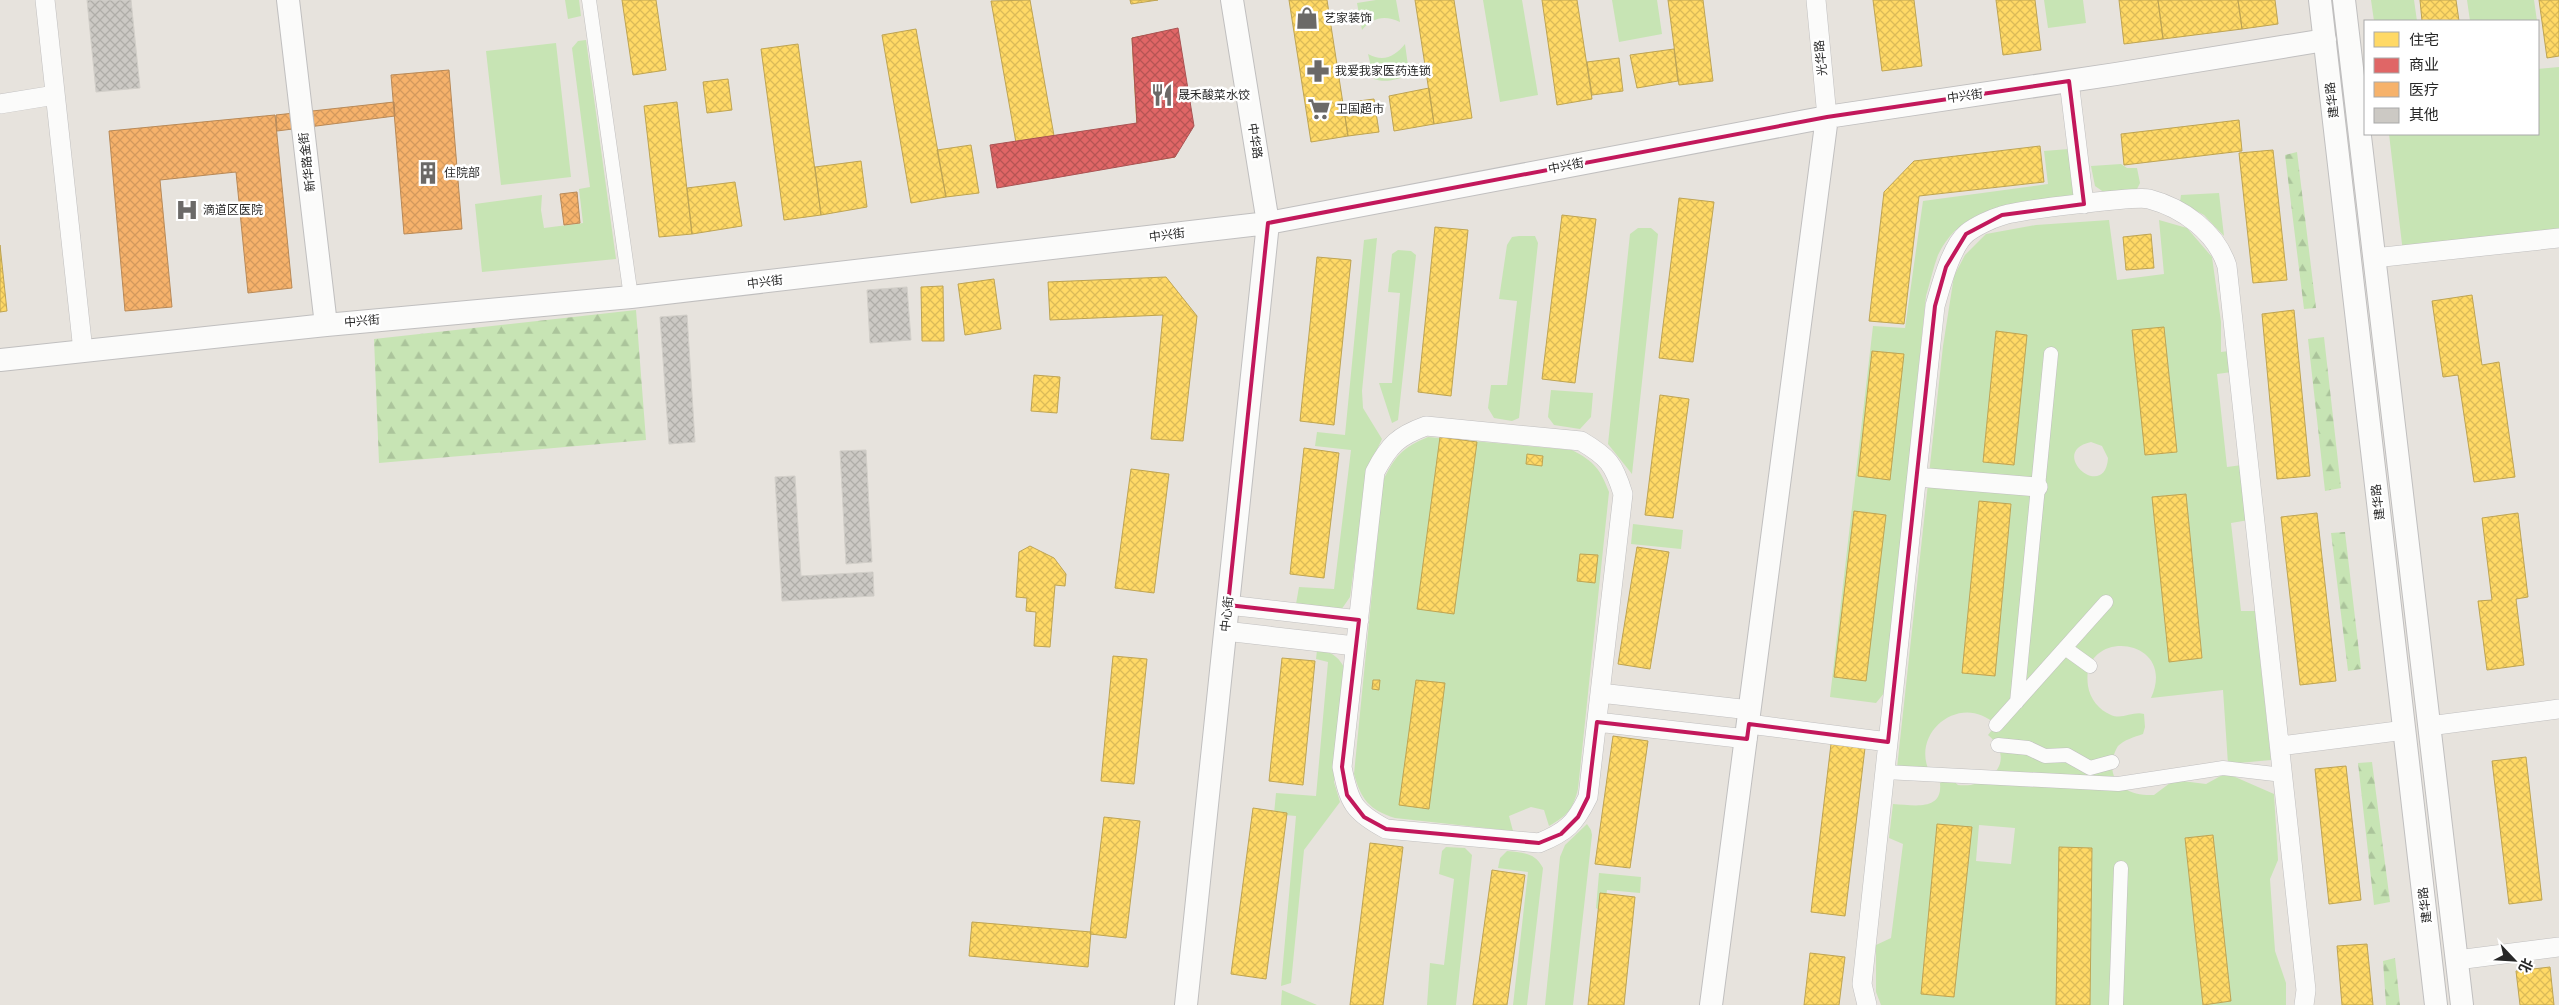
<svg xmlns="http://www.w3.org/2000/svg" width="2559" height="1005" viewBox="0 0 2559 1005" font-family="'Asap Condensed','Noto Sans SC',sans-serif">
  <defs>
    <pattern id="forest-firs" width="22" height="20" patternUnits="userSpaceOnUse" patternTransform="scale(1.25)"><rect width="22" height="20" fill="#c7e4b4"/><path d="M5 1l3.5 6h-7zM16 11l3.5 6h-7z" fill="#abc49b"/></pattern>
    <pattern id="homes-cross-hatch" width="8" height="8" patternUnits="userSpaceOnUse" patternTransform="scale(1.25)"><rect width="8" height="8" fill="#ffd966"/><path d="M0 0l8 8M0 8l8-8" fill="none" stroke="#dbba58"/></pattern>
    <pattern id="shops-cross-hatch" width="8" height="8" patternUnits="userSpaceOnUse" patternTransform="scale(1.25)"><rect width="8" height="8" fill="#e06666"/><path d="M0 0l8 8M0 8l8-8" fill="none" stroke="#b65454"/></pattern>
    <pattern id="health-cross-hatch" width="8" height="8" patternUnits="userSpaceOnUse" patternTransform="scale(1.25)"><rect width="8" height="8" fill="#f6b26b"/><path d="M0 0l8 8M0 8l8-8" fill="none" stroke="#d3995d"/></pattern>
    <pattern id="building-cross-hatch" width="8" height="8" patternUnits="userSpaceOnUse" patternTransform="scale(1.25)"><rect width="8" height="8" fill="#ccc9c4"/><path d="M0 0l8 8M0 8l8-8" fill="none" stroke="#afada8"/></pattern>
  </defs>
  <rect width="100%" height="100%" fill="#e7e3dd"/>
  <!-- green -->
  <path fill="#c7e4b4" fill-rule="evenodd" d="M565,0H579L581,16L568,19Z
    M1376,0H1396L1400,22C1385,15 1373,17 1362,30L1357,3Z
    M1483,0H1522L1538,95L1500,102Z
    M1612,0H1657L1662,34L1619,42Z
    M2044,0H2083L2086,23L2048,28Z
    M2371,0H2414L2417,21H2374Z
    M2467,0H2534L2537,21H2470Z
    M586,40L616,259L482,272L475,204L542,195L541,210L544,228L583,223L579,189L590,187L572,48L578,41Z
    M556,43L571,177L501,185L486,51Z
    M1405,44L1409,73C1402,80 1383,83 1374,79L1368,54C1384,63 1395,56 1405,44Z
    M2559,67V242L2404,261L2389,134H2538V69Z
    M2069,149L2074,196C2023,202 1963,202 1938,255C1933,268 1930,283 1926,296L1885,692L1876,703L1830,697L1873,326L1905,328L1923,201L2048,184L2044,151Z
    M2121,164L2127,168H2137L2140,183L2136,191L2105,193L2095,186L2091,166Z
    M2219,193L2224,236L2204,215L2180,202L2181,195Z
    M2109,220L2117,280L2164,274L2159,220L2187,228L2212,257L2221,322V352L2229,351L2232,372L2217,374L2227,467L2242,465L2249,520L2231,523L2241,611H2255L2271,760L2228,764L2223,690L2151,698C2179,636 2079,626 2088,686C2090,699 2099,710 2111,715C2122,720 2133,711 2144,714L2145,727L2143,734C2134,737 2124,740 2118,746C2115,750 2112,760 2112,765C2112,788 2133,796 2154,795L2174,780L2206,784L2226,773L2274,794L2278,860L2270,879L2275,951L2286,983V1005H2090L2092,848L2060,847L2056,1005H1881L1876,992V945L1891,938L1903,844L1889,838L1893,804C1913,805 1943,812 1940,783L1950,778L1958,785C1990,789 2018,760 1988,735L1996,725C1962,692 1911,731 1929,771L1897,768L1943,346L1954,276L1965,255L1986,234L2036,225ZM2164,327L2177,452L2145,455ZM1996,332L2027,335L2013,465L1983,462ZM2091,442L2102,446L2108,458C2105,503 2046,452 2091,442ZM2186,494L2202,658L2169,662L2153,497ZM1979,501L2011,505L1995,676L1962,673ZM1937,824L1972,828L1954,997L1921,993ZM1979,825L2015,828L2011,864L1976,861ZM2213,835L2231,1001L2203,1004L2185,839Z
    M1638,228H1651L1658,234L1632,474L1608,444L1630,234Z
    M1519,236H1535L1538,243L1519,418L1512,421L1494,418L1488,408L1491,385H1507L1517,301L1499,299L1507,245L1512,237Z
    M1377,238L1362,391L1363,408L1382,439L1367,471L1350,597L1341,610L1296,604L1299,587L1334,589L1351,450L1315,446L1317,432L1345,435L1364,240Z
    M1398,250L1411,251L1416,255L1398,420L1392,423L1379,383H1392L1400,293L1388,292L1392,254Z
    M1551,390L1593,393L1591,417L1580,429L1554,425L1548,417Z
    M1428,437L1572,450C1595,462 1600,469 1609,492L1578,789C1573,809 1567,816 1549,826L1544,810L1531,807L1509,816L1513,831L1395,818C1369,810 1361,799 1354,774L1383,481C1394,457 1403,447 1428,437Z
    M1633,524L1683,530L1681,549L1631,544Z
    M1317,650C1331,652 1337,655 1344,667L1334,782L1340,802L1304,850L1291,983L1281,986L1296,816L1274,814L1276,793L1316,796L1328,662L1316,659Z
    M1587,824L1591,830L1592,835L1573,1005H1545L1560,857L1565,845Z
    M1446,847L1465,848L1472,855L1456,1005H1427L1430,963L1444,965L1454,879L1439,874L1442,851Z
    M1507,851C1523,853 1535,852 1543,868L1527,1005H1513L1528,872L1498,868L1500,858Z
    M1599,873L1641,877L1640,893L1607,890L1604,913L1596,908Z
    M1282,990L1317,1005H1281Z"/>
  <!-- forest -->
  <path fill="url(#forest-firs)" d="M2297,152L2316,308L2304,309L2285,155Z
    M636,310L646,440L379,463L374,339Z
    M2324,337L2341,488L2325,491L2308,339Z
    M2345,532L2361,669L2348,671L2331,533Z
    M2372,762L2390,902L2374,905L2358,763Z
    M2395,958L2400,1005H2386L2383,961Z"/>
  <!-- homes -->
  <path fill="url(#homes-cross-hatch)" stroke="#bea453" d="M622,0H656L666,70L633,75Z
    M1030,0L1059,164L1021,171L991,1Z
    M1130,0H1158L1131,4Z
    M1289,0H1327L1348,136L1311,142Z
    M1415,0H1454L1472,118L1434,124Z
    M1542,0H1577L1592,99L1557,105Z
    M1668,0H1703L1713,81L1679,85Z
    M1873,0H1914L1922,66L1882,71Z
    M1996,0H2035L2041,50L2003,55Z
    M2119,0H2158L2163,39L2124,44Z
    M2158,0H2238L2242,29L2163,39Z
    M2238,0H2275L2278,24L2242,29Z
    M2420,0H2456L2459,21H2422Z
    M2539,0H2559V56L2547,58Z
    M916,29L946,197L911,203L882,35Z
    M1168,31L1175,157L1139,163L1132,38Z
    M798,44L821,215L784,220L761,49Z
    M1674,49L1678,81L1637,88L1630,55Z
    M1619,58L1623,91L1592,95L1587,62Z
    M728,79L732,110L707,113L703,82Z
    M1429,88L1434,124L1394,131L1389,96Z
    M1374,99L1379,132L1348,136L1343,103Z
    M677,102L692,234L659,237L644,106Z
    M2239,120L2242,151L2124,165L2121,134Z
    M971,145L979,193L946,197L937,150Z
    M2040,146L2044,182L1919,196L1904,324L1869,321L1884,192L1914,161Z
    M2273,150L2287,280L2253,283L2239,153Z
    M861,161L867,207L821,215L815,167Z
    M735,182L742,226L692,234L687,188Z
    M1679,198L1714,202L1693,362L1659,358Z
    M1562,215L1596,219L1575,383L1542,379Z
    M1435,227L1468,230L1451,396L1418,392Z
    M2151,234L2154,268L2126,270L2123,237Z
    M0,245L7,311L0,312Z
    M1317,257L1351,260L1334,425L1300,421Z
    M1166,277L1197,316L1183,441L1151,439L1163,315L1050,320L1048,282Z
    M994,279L1001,329L965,335L958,284Z
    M943,286L944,341H922L921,287Z
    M2472,295L2482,365L2499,362L2515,477L2474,482L2458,375L2443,377L2432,301Z
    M2294,310L2310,476L2277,479L2262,314Z
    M2164,327L2177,452L2145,455L2132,330Z
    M1996,331L2027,335L2014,465L1983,462Z
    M1872,351L1904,354L1890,480L1858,476Z
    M1034,375L1060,377L1057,413L1031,411Z
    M1660,395L1689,399L1673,518L1645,515Z
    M1440,437L1477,442L1454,614L1417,609Z
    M1304,448L1339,453L1324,578L1290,574Z
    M1527,454L1543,456L1542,466L1526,464Z
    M1131,469L1169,474L1154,593L1115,588Z
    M2186,494L2202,658L2169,662L2152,497Z
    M1979,501L2011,504L1995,676L1962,673Z
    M1854,511L1886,515L1866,681L1834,677Z
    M2317,513L2336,681L2300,685L2281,517Z
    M2518,513L2528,597L2516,599L2524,665L2487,670L2478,601L2492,600L2482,518Z
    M1030,546L1054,558L1066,574L1065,586L1055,585L1050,647L1034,646L1036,612L1026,611L1027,598L1016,597L1019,552Z
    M1637,547L1669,552L1650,669L1618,664Z
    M1580,554L1598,555L1595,583L1577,581Z
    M1113,656L1147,659L1134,784L1101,781Z
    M1282,658L1315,661L1303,785L1269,781Z
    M1373,680H1380L1379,690L1372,689Z
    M1416,680L1445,683L1429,809L1399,805Z
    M1613,736L1648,741L1630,868L1595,864Z
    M1831,744L1865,748L1845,916L1811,912Z
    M2526,757L2542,900L2509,904L2492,761Z
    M2346,766L2361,900L2329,904L2315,769Z
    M1253,808L1287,813L1266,979L1231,974Z
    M1104,817L1140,821L1126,938L1090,934Z
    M1937,824L1972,827L1954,997L1921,994Z
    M2213,835L2231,1001L2203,1005L2185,838Z
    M1370,843L1403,847L1383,1005H1350Z
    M2059,847L2092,848L2090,1005H2056Z
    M1492,870L1525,875L1507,1005H1473Z
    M1600,893L1635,897L1624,1005H1588Z
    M972,922L1091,932L1088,967L969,956Z
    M2367,944L2373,1005H2342L2337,946Z
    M1810,953L1845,957L1839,1005H1804Z
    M2550,967L2554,1005H2520L2516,971Z"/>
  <!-- shops -->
  <path fill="url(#shops-cross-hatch)" stroke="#a95353" d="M1178,28L1194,126L1175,157L997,188L990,145L1137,123L1132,38Z"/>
  <!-- health -->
  <path fill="url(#health-cross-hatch)" stroke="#b88957" d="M449,70L462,229L404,234L391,75Z
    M394,102L395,116L277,131L276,115Z
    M275,115L292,288L248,293L236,172L160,180L172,307L125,311L109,131Z
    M577,192L580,223L564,225L560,194Z"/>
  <!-- building -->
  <path fill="url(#building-cross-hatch)" stroke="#d2cfc9" d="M87,0H131L140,88L96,92Z
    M907,287L911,340L870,343L867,290Z
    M687,315L695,442L669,444L660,317Z
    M866,450L872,562L846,564L840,451Z
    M795,476L801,576L873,572L874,596L782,601L775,477Z"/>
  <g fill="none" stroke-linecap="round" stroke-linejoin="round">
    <defs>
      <path id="pedestrian" d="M589,0L631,297
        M2065,648L2090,666
        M2017,702L2051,354
        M1996,725L2106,602
        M1998,745L2028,748L2045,756L2067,755L2090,768L2112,762
        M1885,772L2118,784L2223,768L2283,775
        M2116,1005L2121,868"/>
      <path id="minor" d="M45,0L83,351
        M1816,0L1827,117
        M2069,81L2084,204
        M0,104L55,95
        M2374,258L2559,238
        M1426,426L1581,441C1608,457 1614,464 1623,494L1588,797C1575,824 1566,832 1539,843L1386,829C1354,812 1349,803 1342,767L1375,472C1389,445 1398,436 1426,426Z
        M1917,477L2038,487
        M1228,605L1359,620
        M1225,631L1355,646
        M1600,693L1750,710
        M1597,722L1747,739
        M1749,724L1888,742
        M2429,726L2559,709
        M2280,746L2405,730
        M2457,960L2559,947
        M1867,1005L1862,984L1935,306C1941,286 1951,246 1967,233C1976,226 1991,219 2001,216C2016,210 2137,196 2149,199C2183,208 2216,232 2227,266L2306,990L2304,1005"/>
      <path id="tertiary" d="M288,0L326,325
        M2320,0L2436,1005
        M2344,0L2462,1005
        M0,360L326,325L631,297L1268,223L1827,117L2116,74L2325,40
        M1186,1005L1268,223L1232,0
        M1711,1005L1827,117"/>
    </defs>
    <!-- pedestrian casing -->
    <use href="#pedestrian" stroke="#c0bfbf" stroke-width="15"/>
    <!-- minor casing -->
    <use href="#minor" stroke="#c0bfbf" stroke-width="20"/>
    <!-- tertiary casing -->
    <use href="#tertiary" stroke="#c0bfbf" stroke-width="24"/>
    <!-- pedestrian -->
    <use href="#pedestrian" stroke="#fbfbfa" stroke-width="14"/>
    <!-- minor -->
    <use href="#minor" stroke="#fbfbfa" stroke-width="19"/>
    <!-- tertiary -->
    <use href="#tertiary" stroke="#fbfbfa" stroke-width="22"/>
  </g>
  <!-- marked area -->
  <path fill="none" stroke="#c2185b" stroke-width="4" stroke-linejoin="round" d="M2069,81L2084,204L2002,215L1966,234L1946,267L1935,306L1888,742L1749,724L1747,739L1597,722L1588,797L1578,817L1561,834L1539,843L1386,829L1364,817L1347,795L1342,767L1359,620L1228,605L1268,223L1827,117Z"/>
  <!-- icons -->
  <defs>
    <symbol id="shop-bare" viewBox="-9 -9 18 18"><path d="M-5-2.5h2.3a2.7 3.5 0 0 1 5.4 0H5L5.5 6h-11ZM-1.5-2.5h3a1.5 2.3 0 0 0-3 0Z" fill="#6b6967" stroke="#fff" stroke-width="2.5" paint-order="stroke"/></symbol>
    <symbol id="pharmacy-bare" viewBox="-9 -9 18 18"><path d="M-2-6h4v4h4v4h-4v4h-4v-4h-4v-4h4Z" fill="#6b6967" stroke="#fff" stroke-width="2.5" paint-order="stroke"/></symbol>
    <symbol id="restaurant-bare" viewBox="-9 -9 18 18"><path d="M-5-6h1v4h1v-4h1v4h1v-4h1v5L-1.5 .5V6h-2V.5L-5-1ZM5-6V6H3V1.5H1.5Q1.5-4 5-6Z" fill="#6b6967" stroke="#fff" stroke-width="2.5" paint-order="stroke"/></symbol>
    <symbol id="supermarket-bare" viewBox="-9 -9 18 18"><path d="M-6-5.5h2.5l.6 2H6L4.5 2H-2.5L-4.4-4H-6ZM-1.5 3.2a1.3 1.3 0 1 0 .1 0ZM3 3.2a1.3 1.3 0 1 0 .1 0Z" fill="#6b6967" stroke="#fff" stroke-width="2.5" paint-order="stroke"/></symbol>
    <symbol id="building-bare" viewBox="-9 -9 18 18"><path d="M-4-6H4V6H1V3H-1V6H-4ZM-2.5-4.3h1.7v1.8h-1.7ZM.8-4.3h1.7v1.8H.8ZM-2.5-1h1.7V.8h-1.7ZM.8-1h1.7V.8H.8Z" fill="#6b6967" stroke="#fff" stroke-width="2.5" paint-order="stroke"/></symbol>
    <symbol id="hospital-bare" viewBox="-9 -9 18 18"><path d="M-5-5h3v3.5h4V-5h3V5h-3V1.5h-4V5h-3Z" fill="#6b6967" stroke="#fff" stroke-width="2.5" paint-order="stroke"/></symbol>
  </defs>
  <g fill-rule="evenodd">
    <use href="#shop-bare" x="1291" y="2" width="32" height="32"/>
    <use href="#pharmacy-bare" x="1302" y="55" width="32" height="32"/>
    <use href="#restaurant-bare" x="1146" y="79" width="32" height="32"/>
    <use href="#supermarket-bare" x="1303" y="93" width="32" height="32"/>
    <use href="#building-bare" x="412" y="157" width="32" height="32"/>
    <use href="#hospital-bare" x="171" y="194" width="32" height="32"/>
  </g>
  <g text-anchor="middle" stroke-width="5" stroke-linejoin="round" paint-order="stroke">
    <!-- poi labels -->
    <g font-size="12" fill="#282828" stroke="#fff" text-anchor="start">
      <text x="1324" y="22">艺家装饰</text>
      <text x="1335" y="75">我爱我家医药连锁</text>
      <text x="1178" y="99">晟禾酸菜水饺</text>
      <text x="1336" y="113">卫国超市</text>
      <text x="444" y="177">住院部</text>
      <text x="203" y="214">滴道区医院</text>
    </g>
    <!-- street labels -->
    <g font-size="12" fill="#282828" stroke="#fff">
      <text transform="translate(1821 58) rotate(-96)" y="4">光华路</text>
      <text transform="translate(1965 96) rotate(-8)" y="4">中兴街</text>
      <text transform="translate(2332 100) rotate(-97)" y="4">建华路</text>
      <text transform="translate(1255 141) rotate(81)" y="4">中华路</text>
      <text transform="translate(307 162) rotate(-97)" y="4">新华路金街</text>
      <text transform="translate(1566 166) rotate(-11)" y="4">中兴街</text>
      <text transform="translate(1167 235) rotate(-7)" y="4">中兴街</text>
      <text transform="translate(765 282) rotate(-7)" y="4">中兴街</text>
      <text transform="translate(362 321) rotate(-5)" y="4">中兴街</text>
      <text transform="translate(2378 502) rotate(-97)" y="4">建华路</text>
      <text transform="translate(1227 614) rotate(-84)" y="4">中心街</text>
      <text transform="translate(2425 905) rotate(-97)" y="4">建华路</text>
    </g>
  </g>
  <!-- legend -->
  <rect x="2364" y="20" width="175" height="115" fill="#ffffff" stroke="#a9a9a9"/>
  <rect x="2374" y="32" width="25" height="15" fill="#ffd966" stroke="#a9a9a9"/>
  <text x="2409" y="45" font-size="15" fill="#282828">住宅</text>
  <rect x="2374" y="58" width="25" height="15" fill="#e06666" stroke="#a9a9a9"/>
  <text x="2409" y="70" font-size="15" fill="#282828">商业</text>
  <rect x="2374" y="82" width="25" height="15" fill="#f6b26b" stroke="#a9a9a9"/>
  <text x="2409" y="95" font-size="15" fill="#282828">医疗</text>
  <rect x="2374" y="108" width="25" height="15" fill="#ccc9c4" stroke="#a9a9a9"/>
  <text x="2409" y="120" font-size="15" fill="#282828">其他</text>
  <!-- north arrow -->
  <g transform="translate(2514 960) rotate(115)" stroke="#ffffff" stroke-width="4" paint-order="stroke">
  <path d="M0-4L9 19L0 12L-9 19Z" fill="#282828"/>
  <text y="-8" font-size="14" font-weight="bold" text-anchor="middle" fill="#282828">北</text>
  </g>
</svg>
